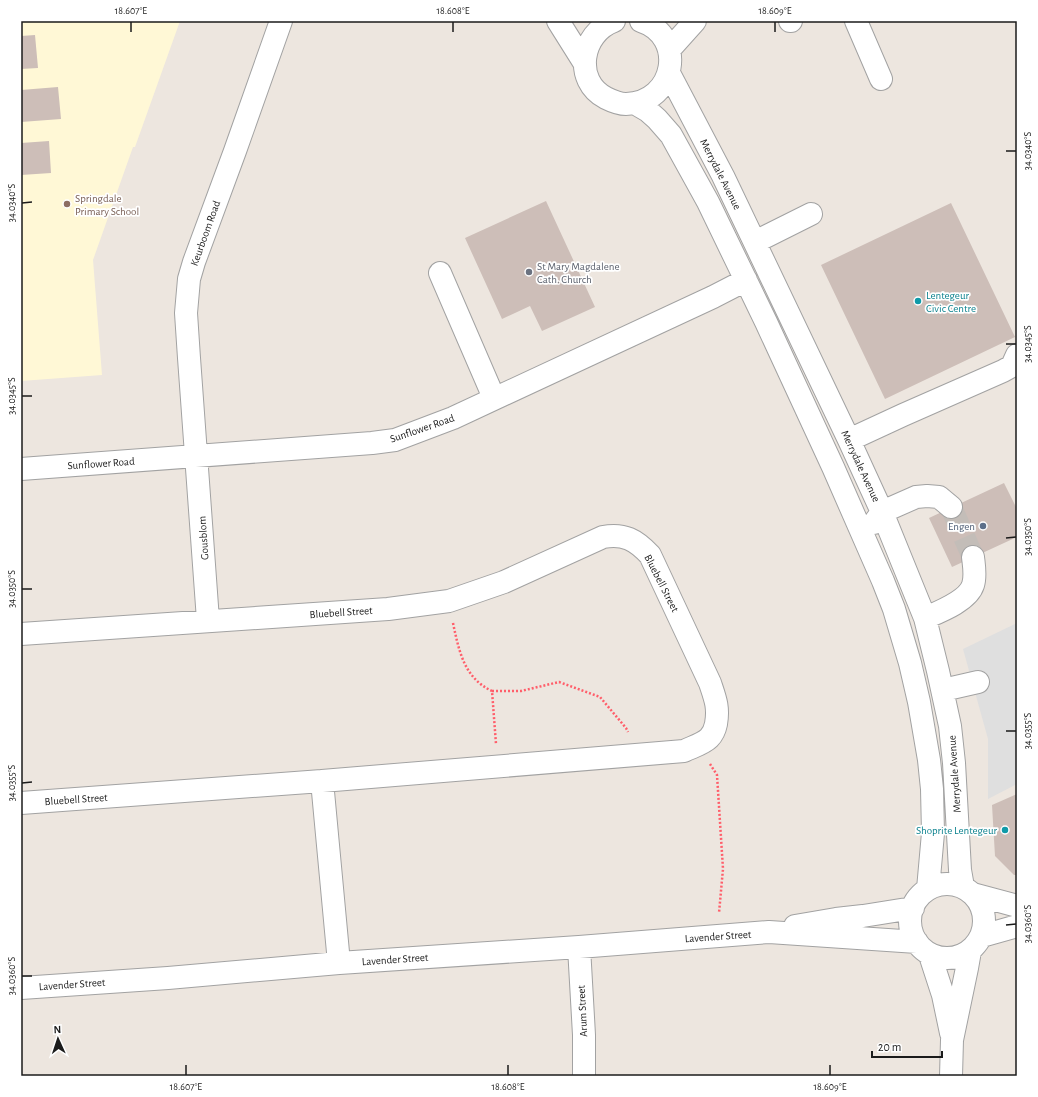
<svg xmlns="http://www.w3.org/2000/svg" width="1038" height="1097" viewBox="0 0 1038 1097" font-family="'Alegreya Sans',sans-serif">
  <rect width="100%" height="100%" fill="#ede6df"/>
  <!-- education -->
  <path fill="#fff8d6" d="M21,21H180L135,147H133L93,260L102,375L21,381Z"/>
  <!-- parking -->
  <path fill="#dfdfdf" d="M1017,623V784L988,799V739L963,649Z"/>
  <!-- building -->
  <path fill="#cdbeb8" d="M35,35L38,68L21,69V36Z
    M58,87L61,119L21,122V90Z
    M49,141L51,173L21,175V143Z
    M546,201L595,307L542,331L530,306L502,319L465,238Z
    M951,203L1015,337L885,399L821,265Z
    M1004,483L1017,509V537L952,567L929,518Z
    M1017,794V875H1014L995,856L992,805Z"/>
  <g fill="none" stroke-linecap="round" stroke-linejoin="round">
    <!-- minor-tunnel -->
    <path stroke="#c3bdb8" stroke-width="22" stroke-dasharray="22 11" stroke-linecap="butt" d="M951,507L973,557"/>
    <defs>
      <path id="minor" d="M558,21L585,64
        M614,21C581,33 573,81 606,98C612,101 619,104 626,104C676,103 687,36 641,21
        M790,21H791
        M856,21L881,79
        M669,50L695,21
        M669,73L723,176L849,440L882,512L925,618L938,671L950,726L954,763L960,870L963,887
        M636,104L648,111L657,119L671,135L708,202L766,322L833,467L883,581L894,609L910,663L919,702L929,760L932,789L933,833L928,889
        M755,242L811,214
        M440,273L494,398
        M849,440L903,415L1003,371L1012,366L1017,355
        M21,469L372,443L395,440L453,418L713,297L746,280
        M874,523L882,512L916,497L927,496L939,497L951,507
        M925,618C939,612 968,601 973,585C976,576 974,566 973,557
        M208,620L189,358L186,313L189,279L194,262L235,151L281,21
        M21,634L388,609L449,601L504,582L603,537C624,533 636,540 650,555L710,683C715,698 719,707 716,724C715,729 713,734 709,738C703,744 692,747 684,751L322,781L21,803
        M943,690L978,682
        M322,781L339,963
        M910 921a37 37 0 1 1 74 0a37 37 0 1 1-74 0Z
        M973,894L1017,906
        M795,926L836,919L863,916L913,908
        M982,936L1017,926
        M579,947L584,1035V1076
        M930,955L943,995L951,1033
        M21,988L168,978L339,963L579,947L769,932L917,942
        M951,1076L952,1040L967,968L970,951"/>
    </defs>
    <!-- minor casing -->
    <use href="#minor" stroke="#a2a2a2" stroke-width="24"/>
    <!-- path -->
    <path stroke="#ff5e6a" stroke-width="2.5" stroke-dasharray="2 2" stroke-linecap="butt" d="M453,623C459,651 464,678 492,691L496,744
      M492,691H521L559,682L600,697L626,728L628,732
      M710,764L717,775L723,869L719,913"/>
    <!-- minor -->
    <use href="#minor" stroke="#fff" stroke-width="22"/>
  </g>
  <!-- ticks -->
  <path fill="none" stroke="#1b1b1b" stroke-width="1.5" d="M131,22V32M453,22V32M775,22V32M1006,151H1016M22,203L32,202M1006,344H1016M22,396H32M1006,538L1016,537M22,589H32M1006,731H1016M22,783L32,782M1006,925L1016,924M22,976H32M186,1065V1075M508,1065V1075M830,1065V1075"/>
  <!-- markers -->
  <circle fill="#8d6e63" stroke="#fff" stroke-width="1.5" cx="67" cy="204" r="4"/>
  <circle fill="#6b7280" stroke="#fff" stroke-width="1.5" cx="529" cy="272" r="4"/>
  <g fill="#0f9aa8" stroke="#fff" stroke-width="1.5">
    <circle cx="918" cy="301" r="4"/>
    <circle cx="1005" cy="830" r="4"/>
  </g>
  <circle fill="#5c6f8a" stroke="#fff" stroke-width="1.5" cx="983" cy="526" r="4"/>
  <g text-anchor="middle" stroke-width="3.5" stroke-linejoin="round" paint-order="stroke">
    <!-- street labels -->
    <g font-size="11" fill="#1b1b1b" stroke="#fff">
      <text transform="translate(721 174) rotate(63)" y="4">Merrydale Avenue</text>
      <text transform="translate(205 233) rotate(-70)" y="4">Keurboom Road</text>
      <text transform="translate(422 428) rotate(-19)" y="4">Sunflower Road</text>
      <text transform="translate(101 463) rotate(-4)" y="4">Sunflower Road</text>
      <text transform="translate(861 466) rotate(65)" y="4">Merrydale Avenue</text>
      <text transform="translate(203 538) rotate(-94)" y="4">Gousblom</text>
      <text transform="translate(662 583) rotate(63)" y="4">Bluebell Street</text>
      <text transform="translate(341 612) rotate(-4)" y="4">Bluebell Street</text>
      <text transform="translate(954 774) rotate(-94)" y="4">Merrydale Avenue</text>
      <text transform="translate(76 799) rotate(-4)" y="4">Bluebell Street</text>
      <text transform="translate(718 936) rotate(-4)" y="4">Lavender Street</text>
      <text transform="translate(395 959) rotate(-4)" y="4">Lavender Street</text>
      <text transform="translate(72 984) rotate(-4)" y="4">Lavender Street</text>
      <text transform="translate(582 1011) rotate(-93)" y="4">Arum Street</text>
    </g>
    <!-- education labels -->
    <g font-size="11" fill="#785e54" stroke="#fff" text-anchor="start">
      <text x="75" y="202">Springdale<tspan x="75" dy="13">Primary School</tspan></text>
    </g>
    <!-- worship labels -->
    <g font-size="11" fill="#5b616d" stroke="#fff" text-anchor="start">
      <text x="537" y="270">St Mary Magdalene<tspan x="537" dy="13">Cath. Church</tspan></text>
    </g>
    <!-- culture labels -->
    <g font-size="11" fill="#0d838f" stroke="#fff" text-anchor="start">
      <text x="926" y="299">Lentegeur<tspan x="926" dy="13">Civic Centre</tspan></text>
      <text x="997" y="834" text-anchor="end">Shoprite Lentegeur</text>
    </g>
    <!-- service labels -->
    <g font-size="11" fill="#4e5e75" stroke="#fff" text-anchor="end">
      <text x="975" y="530">Engen</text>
    </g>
  </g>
  <!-- border -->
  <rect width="1038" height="1097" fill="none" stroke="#ffffff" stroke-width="44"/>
  <!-- north arrow -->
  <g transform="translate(58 1039) rotate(357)" stroke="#ffffff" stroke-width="3" paint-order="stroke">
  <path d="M0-3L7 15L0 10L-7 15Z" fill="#1b1b1b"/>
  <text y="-6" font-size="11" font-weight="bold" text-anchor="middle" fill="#1b1b1b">N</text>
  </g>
  <!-- scale -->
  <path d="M872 1051v6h70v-6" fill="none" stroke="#1b1b1b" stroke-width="2"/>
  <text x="878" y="1051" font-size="12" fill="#1b1b1b" stroke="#ffffff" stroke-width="3" paint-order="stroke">20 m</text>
  <rect x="22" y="22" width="994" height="1053" fill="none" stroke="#1b1b1b" stroke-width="1.5"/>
  <g font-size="10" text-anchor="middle" fill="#1b1b1b">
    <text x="131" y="14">18.607°E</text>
    <text x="453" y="14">18.608°E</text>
    <text x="775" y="14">18.609°E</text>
    <text transform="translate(1027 151) rotate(-90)" y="4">34.0340°S</text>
    <text transform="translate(11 203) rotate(-90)" y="4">34.0340°S</text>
    <text transform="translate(1027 344) rotate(-90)" y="4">34.0345°S</text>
    <text transform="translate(11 396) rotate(-90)" y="4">34.0345°S</text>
    <text transform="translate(1027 537) rotate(-90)" y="4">34.0350°S</text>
    <text transform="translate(11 589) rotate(-90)" y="4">34.0350°S</text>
    <text transform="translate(1027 731) rotate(-90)" y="4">34.0355°S</text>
    <text transform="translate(11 783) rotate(-90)" y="4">34.0355°S</text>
    <text transform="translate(1027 924) rotate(-90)" y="4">34.0360°S</text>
    <text transform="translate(11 976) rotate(-90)" y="4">34.0360°S</text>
    <text x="186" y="1090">18.607°E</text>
    <text x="508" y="1090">18.608°E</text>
    <text x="830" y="1090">18.609°E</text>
  </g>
</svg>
